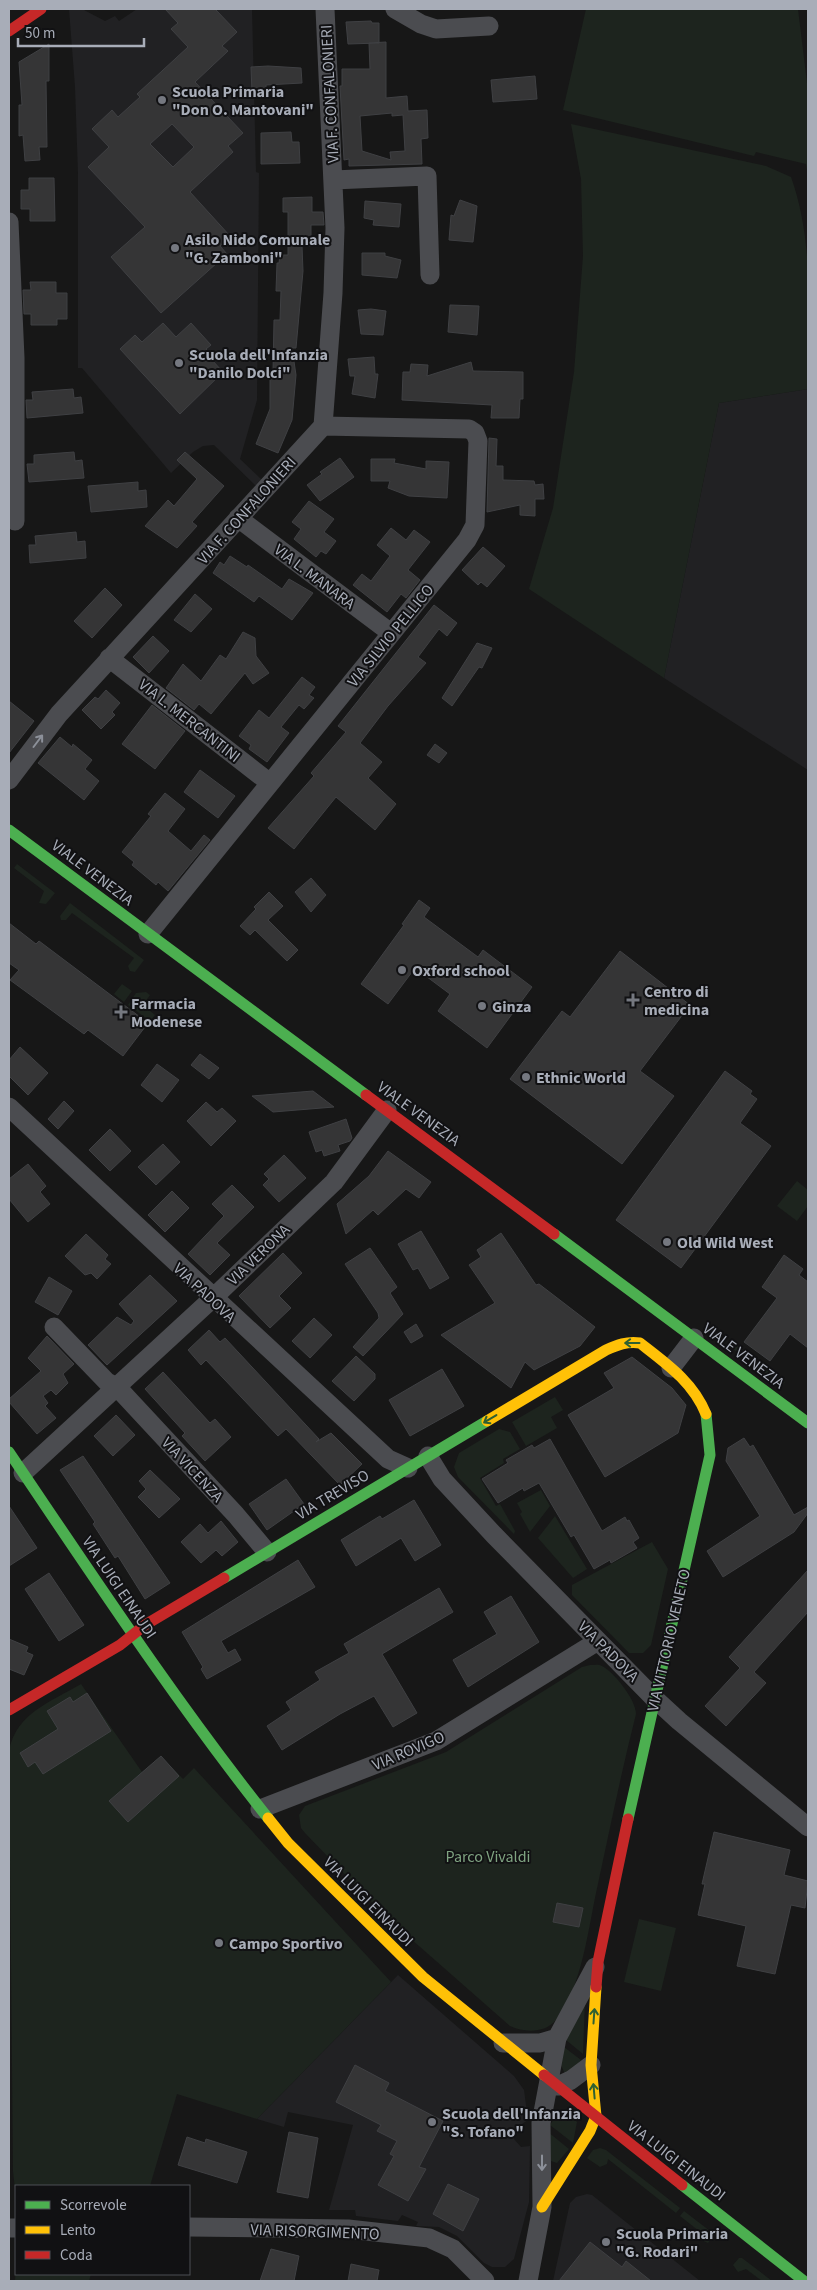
<svg xmlns="http://www.w3.org/2000/svg" width="817" height="2290" viewBox="0 0 817 2290" font-family="'Source Sans 3',sans-serif">
  <rect width="100%" height="100%" fill="#171717"/>
  <!-- built -->
  <path fill="#212123" d="M69,9H82L105,21L115,16L119,21L137,9H252L256,172L259,173L257,400L240,459L262,480L256,486L214,445L203,446L193,452L171,473L82,368H78V174L75,87Z
    M808,389V770L664,678L719,403Z
    M398,1975L514,2076L524,2090L528,2120L522,2124L514,2139L521,2147L530,2146L529,2202L514,2259L505,2267H492L484,2263L457,2236L439,2227L416,2226L418,2222L402,2215L398,2221L356,2216L355,2210H329L353,2125L288,2112L284,2127L257,2119Z
    M587,2194L592,2195L700,2281H553L570,2203L576,2197Z"/>
  <!-- green -->
  <path fill="#1d241e" d="M586,9H798L808,91V176L806,164L756,152L754,156L563,110Z
    M571,124L766,166L791,177C815,244 808,318 808,389L719,403L664,678L529,589L553,508L574,372L583,256L581,179Z
    M17,864L55,893L46,904L39,903L44,891L14,868Z
    M70,903L144,960L135,972L130,971L128,966L134,958L72,913L66,920H61L60,916Z
    M122,984L132,991L124,1002L114,994Z
    M146,992L150,995L143,1005L155,1015L150,1021L128,1005L136,993Z
    M797,1181L808,1190V1206L797,1221L777,1206Z
    M732,1341L785,1382L782,1386L728,1345Z
    M555,1397L563,1410L551,1417L557,1428L526,1446L512,1422Z
    M499,1429L510,1432L520,1449L503,1459L504,1463L480,1478L496,1506L500,1504L515,1531L514,1534L458,1477L454,1467L459,1453Z
    M541,1490L550,1506L530,1532L520,1514L522,1512L517,1503Z
    M555,1516L587,1569L573,1578L538,1538Z
    M652,1542L668,1569L651,1645L643,1653H629L572,1595V1585Z
    M590,1665C594,1665 599,1664 602,1666C615,1673 636,1700 636,1714C621,1773 609,1833 596,1893C588,1931 581,1989 556,2020C545,2033 525,2033 510,2026L386,1917L305,1833L301,1828L299,1815L305,1806L446,1752L582,1667Z
    M81,1684L142,1772L161,1756L183,1779L194,1768L391,1982L257,2119L177,2094L150,2186H16V2198L13,2171L9,1751C16,1713 51,1702 81,1684Z
    M639,1919L676,1928L661,1991L624,1982Z
    M585,1999L583,2054L566,2040Z
    M564,2047L581,2060L574,2071L565,2074L561,2065Z
    M562,2113L571,2116L577,2122L573,2143L550,2125L555,2117Z
    M548,2132L569,2149L557,2163L551,2161Z
    M600,2148L606,2150L680,2208L676,2213L608,2159L607,2164L600,2167L587,2158L593,2150Z
    M684,2211L710,2231L712,2238L708,2243L697,2238L699,2231L680,2216Z
    M739,2258H742L772,2281H762L746,2269L738,2272L733,2265Z
    M16,2264V2274H91L89,2281H15Z"/>
  <!-- building -->
  <path fill="#353536" stroke="#3f4043" fill-rule="evenodd" d="M165,9H215L237,32L222,46L228,51L195,82L243,133L228,146L233,152L190,192L230,236L220,246L227,254L161,313L111,257L145,227L88,167L109,147L92,129L112,110L118,117L140,97L137,94L188,47L171,29L178,23ZM172,124L194,147L173,167L150,144Z
    M371,21L372,23H379V43L348,44L346,22Z
    M386,42V98L407,96L408,111L427,110L428,138L421,139L422,164L349,166V159L344,160L340,86H342V69H370L369,43ZM392,113V116L403,115L405,151L390,152L391,160L362,151L360,116Z
    M49,44V81H46L47,147H39L40,160L25,161L23,135L19,136V105H22L19,62Z
    M268,66L301,68L302,83L266,85V91L252,92L251,67Z
    M535,76L537,99L493,102L491,80Z
    M291,132L292,142H299L300,163L261,164V133Z
    M29,178H54L55,221H30V209H21V190H29Z
    M312,197V212H323L324,225H311V246H302L303,271L296,348H292L296,375L292,420L278,453L256,444L270,409V372H273L274,320H280L281,291H276L277,263H279L280,255H288V212H283V198Z
    M460,200L477,206L473,242L449,240L451,215L454,216Z
    M365,201L401,204L399,227L373,225L374,220L364,218Z
    M362,253H385V256L401,260L397,278L362,275Z
    M30,282H56V293H67V319H57V325H31V314H24L23,290H31Z
    M450,305L479,306L477,335L448,332Z
    M371,309L386,311L383,335L361,334L358,310Z
    M163,323L176,337L191,323L211,345L206,349L213,357L211,359L223,372L180,414L120,349L135,335L142,342Z
    M374,357L375,374H378L375,398L352,394L355,376H350L348,359Z
    M471,362L473,371L523,372V399H520L519,418H491L492,405L402,400L403,372H410L411,364L428,365L427,376Z
    M73,389L74,398L81,397L83,413L27,418L26,400H33L32,392Z
    M489,438L497,439L496,466H503V480L534,481L535,485L543,484L544,499H535V516L520,515V505L487,512Z
    M74,452L75,461L82,460L84,478L29,482L27,464H34V455Z
    M185,452L224,486L192,522L197,526L177,548L145,526L168,500L174,506L197,479L177,460Z
    M340,458L354,477L320,501L307,485L322,474L320,472Z
    M371,459H395L394,463L426,469V461L449,462L447,498L409,496L388,488L390,481H371Z
    M138,482V491L146,490L147,507L91,512L88,486Z
    M309,501L334,519L324,532L336,541L326,554L321,551L316,557L294,539L301,529L292,522Z
    M391,528L406,540L414,530L430,542L408,570L420,580L406,598L401,594L387,612L353,585L362,574L371,581L390,556L377,545Z
    M76,532L77,542L85,541L86,558L30,563L29,545H36L35,536Z
    M483,547L505,566L487,587L481,582L478,585L462,570Z
    M230,556L247,567L248,565L282,589L289,579L313,593L292,620L259,596L254,602L213,573L220,562L224,565Z
    M105,588L122,605L92,638L74,621Z
    M195,594L212,609L191,632L174,620Z
    M434,605L457,623L447,636L439,629L418,657L426,663L388,706L360,743L382,762L368,778L396,804L375,830L336,797L294,849L268,828L314,776L311,773L346,732L338,726Z
    M243,632L255,638L256,656L269,673L253,684L245,673L211,714L199,704L194,710L166,688L183,664L201,681L220,655L226,659Z
    M153,636L169,651L149,673L133,657Z
    M477,643L492,648L482,668L479,667L452,706L442,698Z
    M302,677L315,687L309,695L314,698L304,709L299,705L281,727L289,733L267,762L249,749L251,745L239,736L259,710L269,718Z
    M106,690L120,703L112,712L115,715L101,729L82,710L95,697L98,699Z
    M9,701L34,721L9,753Z
    M152,705L185,731L155,769L122,744Z
    M60,737L72,747L73,744L92,760L85,769L99,781L84,800L38,763Z
    M435,744L447,753L439,763L427,755Z
    M200,770L235,796L218,818L184,792Z
    M165,793L185,809L168,831L191,851L204,835L210,840L168,891L158,882L156,885L132,865L134,862L122,852L151,816L148,814Z
    M311,878L326,895L311,912L295,892Z
    M269,892L283,906L268,920L298,950L287,961L255,930L250,935L240,926L256,909L254,907Z
    M419,900L430,908L424,917L478,957L483,950L532,987L487,1048L438,1011L450,994L415,968L388,1004L361,984L404,925L402,924Z
    M9,923L36,944L39,941L148,1023L123,1056L88,1030L84,1034L10,980L19,970L9,963Z
    M620,951L690,1005L640,1071L674,1096L622,1164L510,1079L562,1011L570,1017Z
    M20,1047L48,1073L28,1095L9,1076V1060Z
    M200,1054L219,1068L209,1079L191,1065Z
    M157,1064L179,1080L162,1102L141,1085Z
    M725,1071L752,1091L750,1094L757,1099L740,1123L771,1146L681,1268L616,1220Z
    M313,1091L334,1107L273,1112L252,1096Z
    M64,1101L74,1111L58,1129L48,1119Z
    M206,1102L217,1112L222,1108L236,1121L211,1146L187,1121Z
    M346,1119L352,1138L350,1141L338,1145L340,1151L324,1156L322,1150L316,1152L309,1132Z
    M110,1129L131,1151L110,1171L89,1150Z
    M163,1144L180,1162L156,1185L138,1167Z
    M388,1151L431,1182L419,1198L406,1189L378,1215L373,1210L346,1234L337,1204L369,1176Z
    M284,1155L306,1178L279,1202L263,1185L269,1179L264,1174Z
    M28,1164L46,1186L40,1192L50,1204L28,1222L9,1199V1179Z
    M232,1185L254,1207L217,1243L230,1255L210,1275L188,1254L224,1216L212,1204Z
    M172,1191L189,1208L165,1232L148,1215Z
    M421,1231L449,1278L430,1289L418,1268L413,1270L398,1244Z
    M501,1233L536,1285L539,1284L595,1327L580,1346L534,1370L525,1362L511,1388L441,1335L495,1303L469,1265L481,1257L477,1250Z
    M86,1234L108,1255L105,1259L111,1264L97,1279L91,1273L85,1275L65,1256Z
    M370,1248L397,1287L390,1293L403,1314L363,1356L353,1347L379,1318L378,1313L345,1264Z
    M283,1253L302,1273L279,1296L291,1308L270,1328L239,1296Z
    M784,1255L803,1269L799,1275L808,1282V1348L790,1334L770,1361L744,1342L777,1298L762,1287Z
    M150,1275L177,1301L107,1365L88,1345L117,1317L131,1325L134,1321L119,1304Z
    M49,1277L72,1291L58,1315L35,1302Z
    M314,1318L332,1335L310,1358L292,1341Z
    M416,1324L423,1336L411,1343L404,1332Z
    M209,1330L220,1342L225,1338L319,1439L316,1442L331,1433L362,1464L340,1485L286,1429L278,1436L206,1360L201,1365L188,1350Z
    M47,1336L74,1364L63,1374L68,1383L56,1395L51,1390L43,1396L48,1403L45,1406L56,1418L37,1434L9,1402V1399L41,1371L28,1358Z
    M356,1356L375,1374V1379L354,1401L332,1381Z
    M632,1357L672,1388L686,1405L678,1433L605,1477L568,1415L614,1388L604,1373Z
    M442,1369L464,1406L410,1436L389,1400Z
    M163,1372L210,1423L215,1419L231,1437L205,1461L182,1436L185,1433L145,1389Z
    M116,1415L135,1435L113,1456L94,1436Z
    M744,1438L750,1447L753,1445L794,1515L808,1507V1513L794,1532L723,1577L707,1551L760,1516L726,1461L728,1448Z
    M550,1439L602,1531L625,1517L627,1521L629,1520L639,1538L633,1542L637,1548L611,1563L610,1560L594,1569L574,1535L571,1537L539,1483L524,1491L523,1488L498,1503L482,1479L508,1463L506,1460L532,1445L534,1448Z
    M83,1456L170,1583L145,1599L118,1556L115,1558L93,1524L95,1522L60,1470Z
    M150,1470L180,1499L159,1518L138,1497L146,1489L139,1481Z
    M286,1479L304,1504L267,1530L249,1504Z
    M414,1500L441,1545L415,1561L401,1538L356,1566L341,1540L380,1516L382,1519Z
    M9,1506L37,1548L9,1566Z
    M221,1521L238,1542L222,1556L216,1550L201,1563L181,1542L200,1524L208,1533Z
    M298,1560L315,1587L221,1641L228,1653L235,1649L241,1660L207,1679L201,1669L203,1667L182,1632Z
    M808,1570V1612L754,1672L766,1683L726,1726L705,1706L740,1668L729,1657Z
    M49,1573L84,1625L59,1641L25,1589Z
    M439,1588L453,1612L382,1654L417,1713L393,1727L374,1696L340,1714L282,1750L267,1726L291,1710L286,1702L320,1680L315,1672L349,1653L344,1644Z
    M511,1596L539,1642L468,1687L453,1660L497,1634L484,1612Z
    M9,1639L28,1647L26,1652L33,1655L24,1675L9,1669Z
    M87,1693L111,1731L43,1774L35,1762L28,1767L20,1753L58,1729L47,1711L70,1697L73,1702Z
    M161,1756L179,1776L128,1822L109,1801Z
    M714,1832L790,1850L784,1875L808,1881L805,1908L791,1905L775,1974L737,1966L746,1926L698,1915L705,1884H702Z
    M557,1903L583,1908L579,1927L553,1922Z
    M355,2065L389,2083L385,2091L443,2121L419,2167L426,2169L408,2201L378,2185L394,2156L390,2154L397,2141L377,2131L381,2125L336,2102Z
    M289,2132L318,2138L308,2198L277,2192Z
    M187,2137L205,2143L206,2139L247,2152L237,2183L178,2165Z
    M448,2184L479,2199L463,2231L433,2214Z
    M590,2242L622,2267L626,2261L651,2281H559Z
    M271,2249L299,2256L294,2281H260Z
    M351,2264L379,2270L377,2281H348Z"/>
  <g fill="none" stroke-linecap="round" stroke-linejoin="round">
    <!-- street -->
    <path stroke="#4b4c50" stroke-width="19" d="M395,9L421,24L436,29L489,26
      M333,180L427,176L430,275
      M9,222L15,358V521
      M238,518L391,633
      M109,658L270,783
      M9,780L59,714L323,426L333,293L335,228L325,9
      M148,934L467,540L475,525L478,441L475,433L469,429L323,426
      M9,1107L388,1459L408,1468
      M54,1327L107,1382L117,1387L236,1515L267,1552
      M671,1368L694,1338
      M428,1456L442,1479L494,1535L654,1698L679,1721L808,1827
      M23,1473L213,1298L334,1182L387,1110
      M260,1809L436,1741L598,1641
      M503,2043H540L557,2038
      M558,2086L571,2080L591,2065
      M189,2227L348,2229L429,2238L453,2249L485,2281
      M9,2228H16
      M528,2281L542,2207L541,2123L557,2038L595,1967"/>
    <!-- fast -->
    <path stroke="#4caf50" stroke-width="11" d="M9,830L366,1095
      M554,1234L808,1423
      M9,1452C93,1576 175,1701 268,1818
      M224,1578L487,1421
      M628,1819L710,1455L706,1414
      M682,2185L804,2281"/>
    <!-- slow -->
    <path stroke="#ffc107" stroke-width="11" d="M487,1421L606,1350C617,1345 627,1341 640,1343C667,1364 693,1382 706,1414
      M268,1818L288,1843L423,1977L544,2075
      M542,2207L590,2131L596,2116L591,2065L596,1987"/>
    <!-- jam -->
    <path stroke="#c62828" stroke-width="11" d="M9,31L41,9
      M366,1095L554,1234
      M9,1710L120,1645L145,1625L224,1578
      M596,1987L598,1962L628,1819
      M544,2075L682,2185"/>
  </g>
  <!-- one-way arrows -->
  <defs><path id="oneway-shaft" d="M-6 0H5M1.5-3L5.5 0L1.5 3" fill="none" stroke-width="1.6" stroke-linecap="round" stroke-linejoin="round" transform="scale(1.25)"/></defs>
  <g stroke="#8c9099">
    <use href="#oneway-shaft" transform="translate(38 741) rotate(-53)"/>
    <use href="#oneway-shaft" transform="translate(542 2163) rotate(90)"/>
  </g>
  <g stroke="#2e6032">
    <use href="#oneway-shaft" transform="translate(632 1343) rotate(-180)"/>
    <use href="#oneway-shaft" transform="translate(490 1419) rotate(149)"/>
    <use href="#oneway-shaft" transform="translate(594 2016) rotate(-86)"/>
    <use href="#oneway-shaft" transform="translate(594 2091) rotate(-95)"/>
  </g>
  <!-- markers -->
  <g fill="#757880" stroke="#111113" stroke-width="2">
    <circle cx="162" cy="100" r="5"/>
    <circle cx="175" cy="248" r="5"/>
    <circle cx="179" cy="363" r="5"/>
    <circle cx="402" cy="970" r="5"/>
    <path d="M630.5 992.5h5v5h5v5h-5v5h-5v-5h-5v-5h5z"/>
    <circle cx="482" cy="1006" r="5"/>
    <path d="M118.5 1004.5h5v5h5v5h-5v5h-5v-5h-5v-5h5z"/>
    <circle cx="526" cy="1077" r="5"/>
    <circle cx="667" cy="1242" r="5"/>
    <circle cx="219" cy="1943" r="5"/>
    <circle cx="432" cy="2122" r="5"/>
    <circle cx="606" cy="2242" r="5"/>
  </g>
  <g text-anchor="middle" stroke-width="4" stroke-linejoin="round" paint-order="stroke">
    <!-- poi labels -->
    <g font-size="16" font-weight="bold" fill="#a8adb8" stroke="#111113" text-anchor="start">
      <text x="172" y="97">Scuola Primaria<tspan x="172" dy="18">"Don O. Mantovani"</tspan></text>
      <text x="185" y="245">Asilo Nido Comunale<tspan x="185" dy="18">"G. Zamboni"</tspan></text>
      <text x="189" y="360">Scuola dell'Infanzia<tspan x="189" dy="18">"Danilo Dolci"</tspan></text>
      <text x="412" y="976">Oxford school</text>
      <text x="644" y="997">Centro di<tspan x="644" dy="18">medicina</tspan></text>
      <text x="131" y="1009">Farmacia<tspan x="131" dy="18">Modenese</tspan></text>
      <text x="492" y="1012">Ginza</text>
      <text x="536" y="1083">Ethnic World</text>
      <text x="677" y="1248">Old Wild West</text>
      <text x="229" y="1949">Campo Sportivo</text>
      <text x="442" y="2119">Scuola dell'Infanzia<tspan x="442" dy="18">"S. Tofano"</tspan></text>
      <text x="616" y="2239">Scuola Primaria<tspan x="616" dy="18">"G. Rodari"</tspan></text>
    </g>
    <!-- street labels -->
    <g font-size="16" fill="#a8adb8" stroke="#111113">
      <text transform="translate(329 94) rotate(-93)" y="6">VIA F. CONFALONIERI</text>
      <text transform="translate(246 510) rotate(-48)" y="6">VIA F. CONFALONIERI</text>
      <text transform="translate(315 576) rotate(37)" y="6">VIA L. MANARA</text>
      <text transform="translate(390 635) rotate(-51)" y="6">VIA SILVIO PELLICO</text>
      <text transform="translate(190 720) rotate(38)" y="6">VIA L. MERCANTINI</text>
      <text transform="translate(93 872) rotate(37)" y="6">VIALE VENEZIA</text>
      <text transform="translate(419 1113) rotate(36)" y="6">VIALE VENEZIA</text>
      <text transform="translate(258 1254) rotate(-44)" y="6">VIA VERONA</text>
      <text transform="translate(205 1292) rotate(43)" y="6">VIA PADOVA</text>
      <text transform="translate(744 1355) rotate(37)" y="6">VIALE VENEZIA</text>
      <text transform="translate(193 1469) rotate(47)" y="6">VIA VICENZA</text>
      <text transform="translate(332 1494) rotate(-31)" y="6">VIA TREVISO</text>
      <text transform="translate(120 1587) rotate(56)" y="6">VIA LUIGI EINAUDI</text>
      <text transform="translate(668 1640) rotate(-77)" y="6">VIA VITTORIO VENETO</text>
      <text transform="translate(609 1651) rotate(45)" y="6">VIA PADOVA</text>
      <text transform="translate(408 1750) rotate(-23)" y="6">VIA ROVIGO</text>
      <text transform="translate(369 1901) rotate(45)" y="6">VIA LUIGI EINAUDI</text>
      <text transform="translate(677 2160) rotate(38)" y="6">VIA LUIGI EINAUDI</text>
      <text transform="translate(315 2231) rotate(2)" y="6">VIA RISORGIMENTO</text>
    </g>
    <!-- park labels -->
    <g font-size="16" fill="#7fa381" stroke="#111113">
      <text x="488" y="1862">Parco Vivaldi</text>
    </g>
  </g>
  <!-- border -->
  <rect width="817" height="2290" fill="none" stroke="#a8adb8" stroke-width="20"/>
  <!-- legend -->
  <rect x="15" y="2185" width="175" height="90" fill="#111113" stroke="#4d4f55"/>
  <rect x="25" y="2201" width="25" height="8" fill="#4caf50" stroke="#4d4f55"/>
  <text x="60" y="2210" font-size="15" fill="#a8adb8">Scorrevole</text>
  <rect x="25" y="2226" width="25" height="8" fill="#ffc107" stroke="#4d4f55"/>
  <text x="60" y="2235" font-size="15" fill="#a8adb8">Lento</text>
  <rect x="25" y="2251" width="25" height="8" fill="#c62828" stroke="#4d4f55"/>
  <text x="60" y="2260" font-size="15" fill="#a8adb8">Coda</text>
  <!-- scale -->
  <path d="M18 38v8h126v-8" fill="none" stroke="#a8adb8" stroke-width="2.5"/>
  <text x="25" y="38" font-size="15" fill="#a8adb8" stroke="#111113" stroke-width="4" paint-order="stroke">50 m</text>
</svg>
